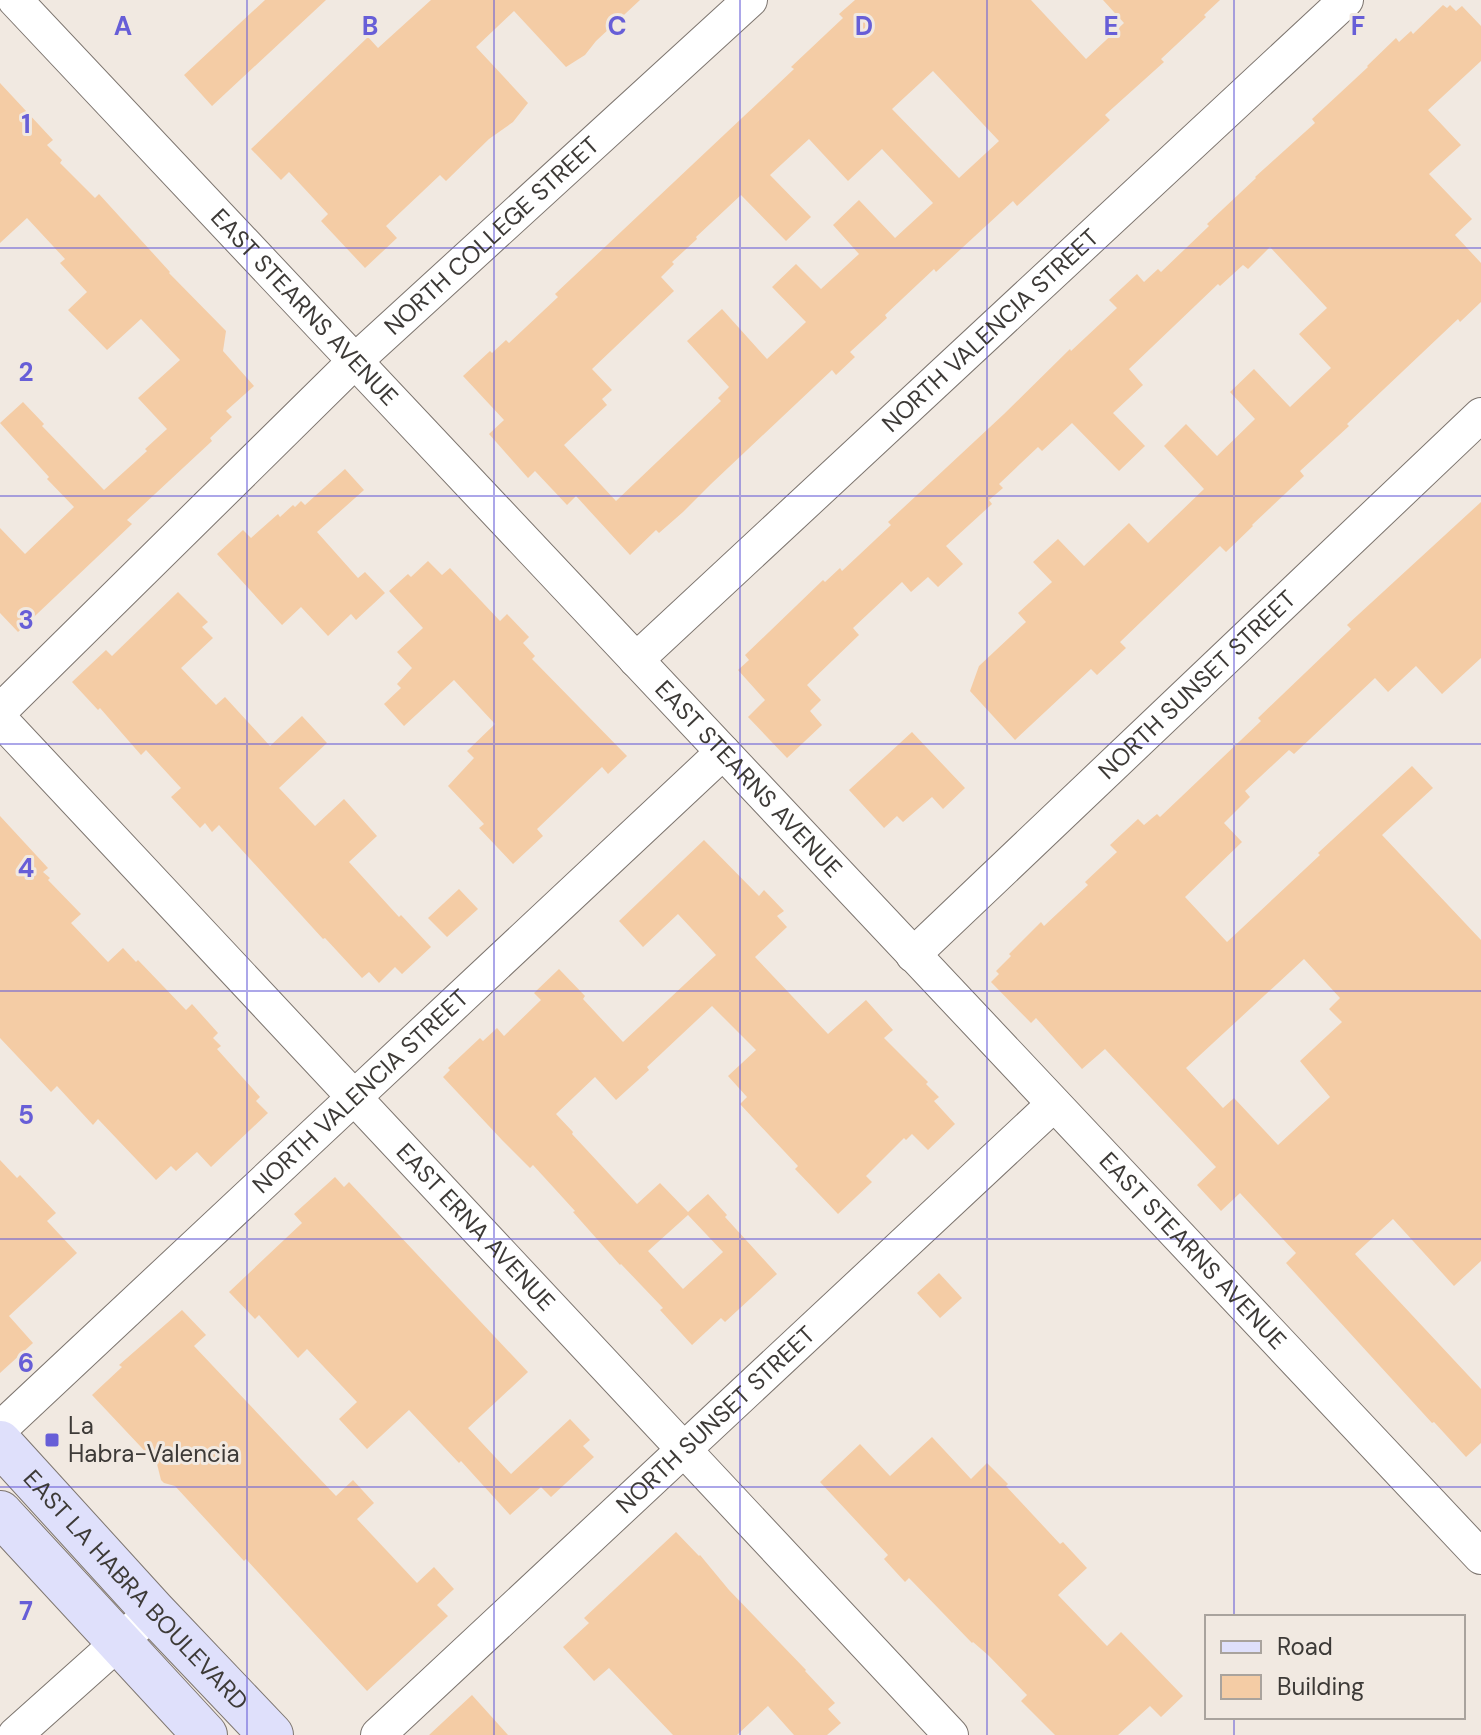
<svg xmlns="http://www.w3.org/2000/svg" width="1481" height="1735" viewBox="0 0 1481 1735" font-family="'DM Sans',sans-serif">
  <rect width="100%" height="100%" fill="#f1e9e1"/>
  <!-- building -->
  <path fill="#f4cca5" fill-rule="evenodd" d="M265,0H326L212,106L184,75Z
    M431,0H640L596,41L585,55L566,67L514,11L476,47L528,103L513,122L489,139L446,181L440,175L386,226L397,238L365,268L321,221L328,214L289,172L281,180L251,149L368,37L378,48Z
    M855,0H1031L1086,59L1124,23L1103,0H1220L1204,15L1206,17L1161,59L1164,62L1105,115L1110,120L1017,206L1013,201L936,272L934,269L885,315L887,318L850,352L855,357L836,375L832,370L711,484L683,512L659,533L656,530L630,555L576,496L567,505L535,471L528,478L489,434L504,420L463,376L490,351L492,353L506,340L509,343L558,297L555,294L794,69L791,67L843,18L839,14ZM933,71L999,141L959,178L892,109ZM809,139L848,181L882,149L933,203L895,238L859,200L833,225L859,254L821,289L796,264L772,287L806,322L767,359L722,309L687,341L729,387L718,398L721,401L616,501L564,445L607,405L602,399L612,390L592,369L674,291L661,277L674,264L672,262L697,239L696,237L741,195L786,241L811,217L770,175Z
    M1443,5L1447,8L1450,5L1456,11L1462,6L1481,26V61L1428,110L1461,145L1429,174L1472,219L1455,235L1481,263V302L1460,322L1458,319L1347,424L1349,426L1300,471L1304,476L1252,525L1253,526L1226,552L1220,546L1120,642L1126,648L1097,675L1091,669L1015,740L970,691L979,666L1026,622L1018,613L1052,582L1033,562L1058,539L1084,566L1129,523L1148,543L1204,489L1164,446L1186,424L1217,456L1255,419L1230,392L1254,369L1290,407L1331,368L1299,334L1327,308L1270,247L1248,269L1243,265L1220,286L1218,284L1129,369L1143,385L1113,413L1145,446L1119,471L1072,423L1042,451L1038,447L999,484L1003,488L989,500L992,504L946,546L963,564L938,587L928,577L911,592L902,582L853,628L859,635L807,685L821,700L810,711L822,725L787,758L748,717L765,700L738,670L749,660L745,655L823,580L825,582L840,568L842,571L891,525L888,522L1004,414L1070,349L1071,351L1117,308L1109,300L1137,274L1144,282L1158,269L1161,272L1209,226L1207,224L1256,178L1255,177L1315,123L1312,119L1368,67L1367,66L1396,38L1399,42L1411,31L1413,34Z
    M0,83L53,140L47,145L62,160L60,163L95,198L99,194L170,272L169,273L226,331L223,351L254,386L226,411L232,417L210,438L212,441L127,520L132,524L18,632L0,613V528L25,554L74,507L47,479L49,477L0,423L23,402L44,424L42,426L104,490L147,451L145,449L167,429L138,398L180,360L141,319L107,350L68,310L87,292L60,263L65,259L27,218L0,243Z
    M345,469L364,490L317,532L358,578L365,572L385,593L356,620L351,614L328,636L301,607L282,625L217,554L243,530L251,538L278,514L280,517L293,505L295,507L301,501L305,505Z
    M1481,502V658L1442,694L1416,666L1388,692L1375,678L1294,754L1289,750L1245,791L1250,797L1224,823L1242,842L1185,897L1227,942L1320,855L1318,853L1412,766L1433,788L1382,835L1481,940V1261L1454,1286L1393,1219L1355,1254L1481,1389V1443L1466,1457L1434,1422L1432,1423L1286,1263L1296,1253L1240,1193L1221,1211L1197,1185L1216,1167L1105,1049L1082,1069L1036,1018L1031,1023L991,982L999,974L996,971L1011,956L1009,954L1041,922L1044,926L1088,885L1085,882L1117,852L1110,845L1138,819L1144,825L1157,814L1160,817L1261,721L1258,718L1351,629L1347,625ZM1304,959L1340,998L1329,1009L1342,1022L1300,1061L1330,1097L1278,1145L1234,1098L1223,1108L1186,1068Z
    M428,561L442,575L450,568L500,621L507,614L529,637L523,643L535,656L532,659L627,756L608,774L602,767L537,829L543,836L513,864L479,828L484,824L448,786L474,758L467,751L495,724L454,680L404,726L384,704L401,688L397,684L412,668L397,652L423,628L389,591L408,574L411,577Z
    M178,592L208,622L202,627L213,638L181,668L216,705L225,697L270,746L302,716L327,743L279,788L315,826L344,799L377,836L349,862L399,917L401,915L431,947L402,974L395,967L379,983L369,972L362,978L325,938L323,939L219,825L212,832L205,823L200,828L171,797L181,788L146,750L141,755L100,708L98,710L72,682L106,650L112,656Z
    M912,732L965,788L943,809L932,797L903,822L897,816L884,828L849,790Z
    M0,816L48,868L43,872L50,878L48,880L81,914L71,923L108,962L123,948L136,962L138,960L186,1010L192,1004L218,1033L213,1038L221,1046L217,1049L260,1097L256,1101L268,1113L211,1167L197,1152L176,1171L171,1166L156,1180L98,1119L93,1125L57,1086L51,1092L0,1038Z
    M704,840L759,896L764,890L784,911L777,916L787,927L755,957L828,1034L866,1000L893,1030L884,1038L928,1082L926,1084L939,1097L934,1101L955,1124L928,1150L912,1134L906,1140L904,1138L866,1176L872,1182L838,1214L795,1169L798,1166L740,1104L747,1097L728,1076L756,1050L712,1006L647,1067L649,1070L616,1100L595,1077L556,1114L573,1132L572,1134L637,1204L660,1183L688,1212L708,1194L727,1215L725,1217L777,1274L725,1322L721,1318L692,1345L660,1310L663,1308L621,1264L620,1265L573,1212L575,1211L533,1165L530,1168L502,1140L443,1077L450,1070L448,1068L480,1038L483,1041L497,1028L504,1036L541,1000L534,993L559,969L585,996L583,999L623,1042L716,955L678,914L643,947L619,921ZM688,1215L723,1252L683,1289L648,1251Z
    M459,889L478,909L447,937L428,918Z
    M0,1160L17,1178L20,1175L56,1213L47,1221L77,1253L9,1316L33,1343L0,1373Z
    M335,1177L344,1187L349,1182L528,1372L468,1428L511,1474L570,1419L590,1440L583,1446L594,1457L551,1497L541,1487L510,1515L461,1461L459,1463L409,1410L367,1449L339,1419L357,1402L307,1349L298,1358L259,1315L255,1319L229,1292L302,1223L294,1214Z
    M939,1273L962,1298L940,1318L917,1293Z
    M182,1310L206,1335L194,1346L336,1496L353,1480L374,1503L357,1519L417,1583L434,1567L454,1589L437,1605L448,1616L367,1691L246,1559L244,1561L175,1486L164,1483L161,1480L157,1464L92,1395L122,1367L119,1365Z
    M932,1437L971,1479L987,1463L1008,1484L1006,1486L1060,1544L1063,1542L1087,1568L1058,1595L1107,1646L1121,1632L1183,1696L1161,1717L1150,1706L1118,1735H1055L1021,1701L1027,1695L988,1655L973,1642L972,1643L909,1578L905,1582L884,1559L888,1555L820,1482L860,1444L890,1476Z
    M676,1532L699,1556L700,1555L729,1590L806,1670L805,1671L835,1703L828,1709L841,1723L827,1735H794L768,1706L737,1735H673L609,1668L594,1681L563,1647L589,1623L584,1618Z
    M472,1695L508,1735H429Z"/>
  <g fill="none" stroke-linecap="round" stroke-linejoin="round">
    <defs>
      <g id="street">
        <path id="s1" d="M15,0L1481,1557"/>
        <path id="s2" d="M636,660L1346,0"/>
        <path id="s3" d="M0,711L355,361L750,0"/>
        <path id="s4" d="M0,719L951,1735"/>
        <path id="s5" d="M913,955L1481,415"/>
        <path id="s6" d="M0,1429L723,752"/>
        <path d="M15,1735L138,1625"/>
        <path id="s7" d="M378,1735L1054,1104"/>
      </g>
      <g id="secondary">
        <path id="s8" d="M0,1443L153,1611L271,1735"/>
        <path d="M0,1513L205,1735"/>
      </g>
    </defs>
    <!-- street casing -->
    <use href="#street" stroke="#7d756f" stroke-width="36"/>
    <!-- secondary casing -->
    <use href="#secondary" stroke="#7d756f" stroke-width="46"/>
    <!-- street -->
    <use href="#street" stroke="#fff" stroke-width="34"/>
    <!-- secondary -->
    <use href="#secondary" stroke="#dfe0fb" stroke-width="44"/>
  </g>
  <!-- grid -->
  <path fill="none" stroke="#675ed7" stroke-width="2" stroke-opacity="0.55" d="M247,0V1735M494,0V1735M740,0V1735M987,0V1735M1234,0V1617M0,248H1481M0,496H1481M0,744H1481M0,991H1481M0,1239H1481M0,1487H1481M1234,1717V1735"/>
  <!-- markers -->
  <rect fill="#675ed7" stroke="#f1e9e1" stroke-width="3" x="44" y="1432" width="16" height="16" rx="4"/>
  <g text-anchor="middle" stroke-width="6" stroke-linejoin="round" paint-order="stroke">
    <!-- street labels -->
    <g font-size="24" fill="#3d3a37" stroke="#f1e9e1">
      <text dy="8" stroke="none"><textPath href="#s3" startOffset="684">NORTH COLLEGE STREET</textPath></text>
      <text dy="8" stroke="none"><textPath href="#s1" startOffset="422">EAST STEARNS AVENUE</textPath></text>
      <text dy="8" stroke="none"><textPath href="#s2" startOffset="484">NORTH VALENCIA STREET</textPath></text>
      <text dy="8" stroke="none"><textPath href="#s5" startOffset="392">NORTH SUNSET STREET</textPath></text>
      <text dy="8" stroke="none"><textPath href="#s1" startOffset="1070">EAST STEARNS AVENUE</textPath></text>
      <text dy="8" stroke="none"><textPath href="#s6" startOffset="494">NORTH VALENCIA STREET</textPath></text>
      <text dy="8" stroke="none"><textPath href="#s4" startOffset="696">EAST ERNA AVENUE</textPath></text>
      <text dy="8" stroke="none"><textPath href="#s1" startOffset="1718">EAST STEARNS AVENUE</textPath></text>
      <text dy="8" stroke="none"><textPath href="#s7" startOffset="462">NORTH SUNSET STREET</textPath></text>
      <text dy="8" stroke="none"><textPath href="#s8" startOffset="200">EAST LA HABRA BOULEVARD</textPath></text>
    </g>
    <!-- poi labels -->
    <g font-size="24" fill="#3d3a37" stroke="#f1e9e1" text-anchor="start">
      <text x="68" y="1434">La<tspan x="68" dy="28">Habra-Valencia</tspan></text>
    </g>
  </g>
  <g font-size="26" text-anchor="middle" font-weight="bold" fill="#675ed7" stroke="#f1e9e1" stroke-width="6" stroke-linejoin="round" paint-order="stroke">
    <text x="123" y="35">A</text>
    <text x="370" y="35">B</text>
    <text x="617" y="35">C</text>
    <text x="864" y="35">D</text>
    <text x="1111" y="35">E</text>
    <text x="1358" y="35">F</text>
    <text x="26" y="133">1</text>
    <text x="26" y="381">2</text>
    <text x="26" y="629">3</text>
    <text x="26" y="877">4</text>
    <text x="26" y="1124">5</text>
    <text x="26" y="1372">6</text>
    <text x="26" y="1620">7</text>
  </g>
  <!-- legend -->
  <rect x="1205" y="1615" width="260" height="104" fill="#f1e9e1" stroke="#a9a39d" stroke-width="2"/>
  <rect x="1221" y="1641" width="40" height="12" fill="#dfe0fb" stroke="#a9a39d" stroke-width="2"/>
  <text x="1277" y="1655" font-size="24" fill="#3d3a37">Road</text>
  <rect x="1221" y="1675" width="40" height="24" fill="#f4cca5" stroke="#a9a39d" stroke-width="2"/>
  <text x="1277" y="1695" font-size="24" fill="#3d3a37">Building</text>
</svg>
